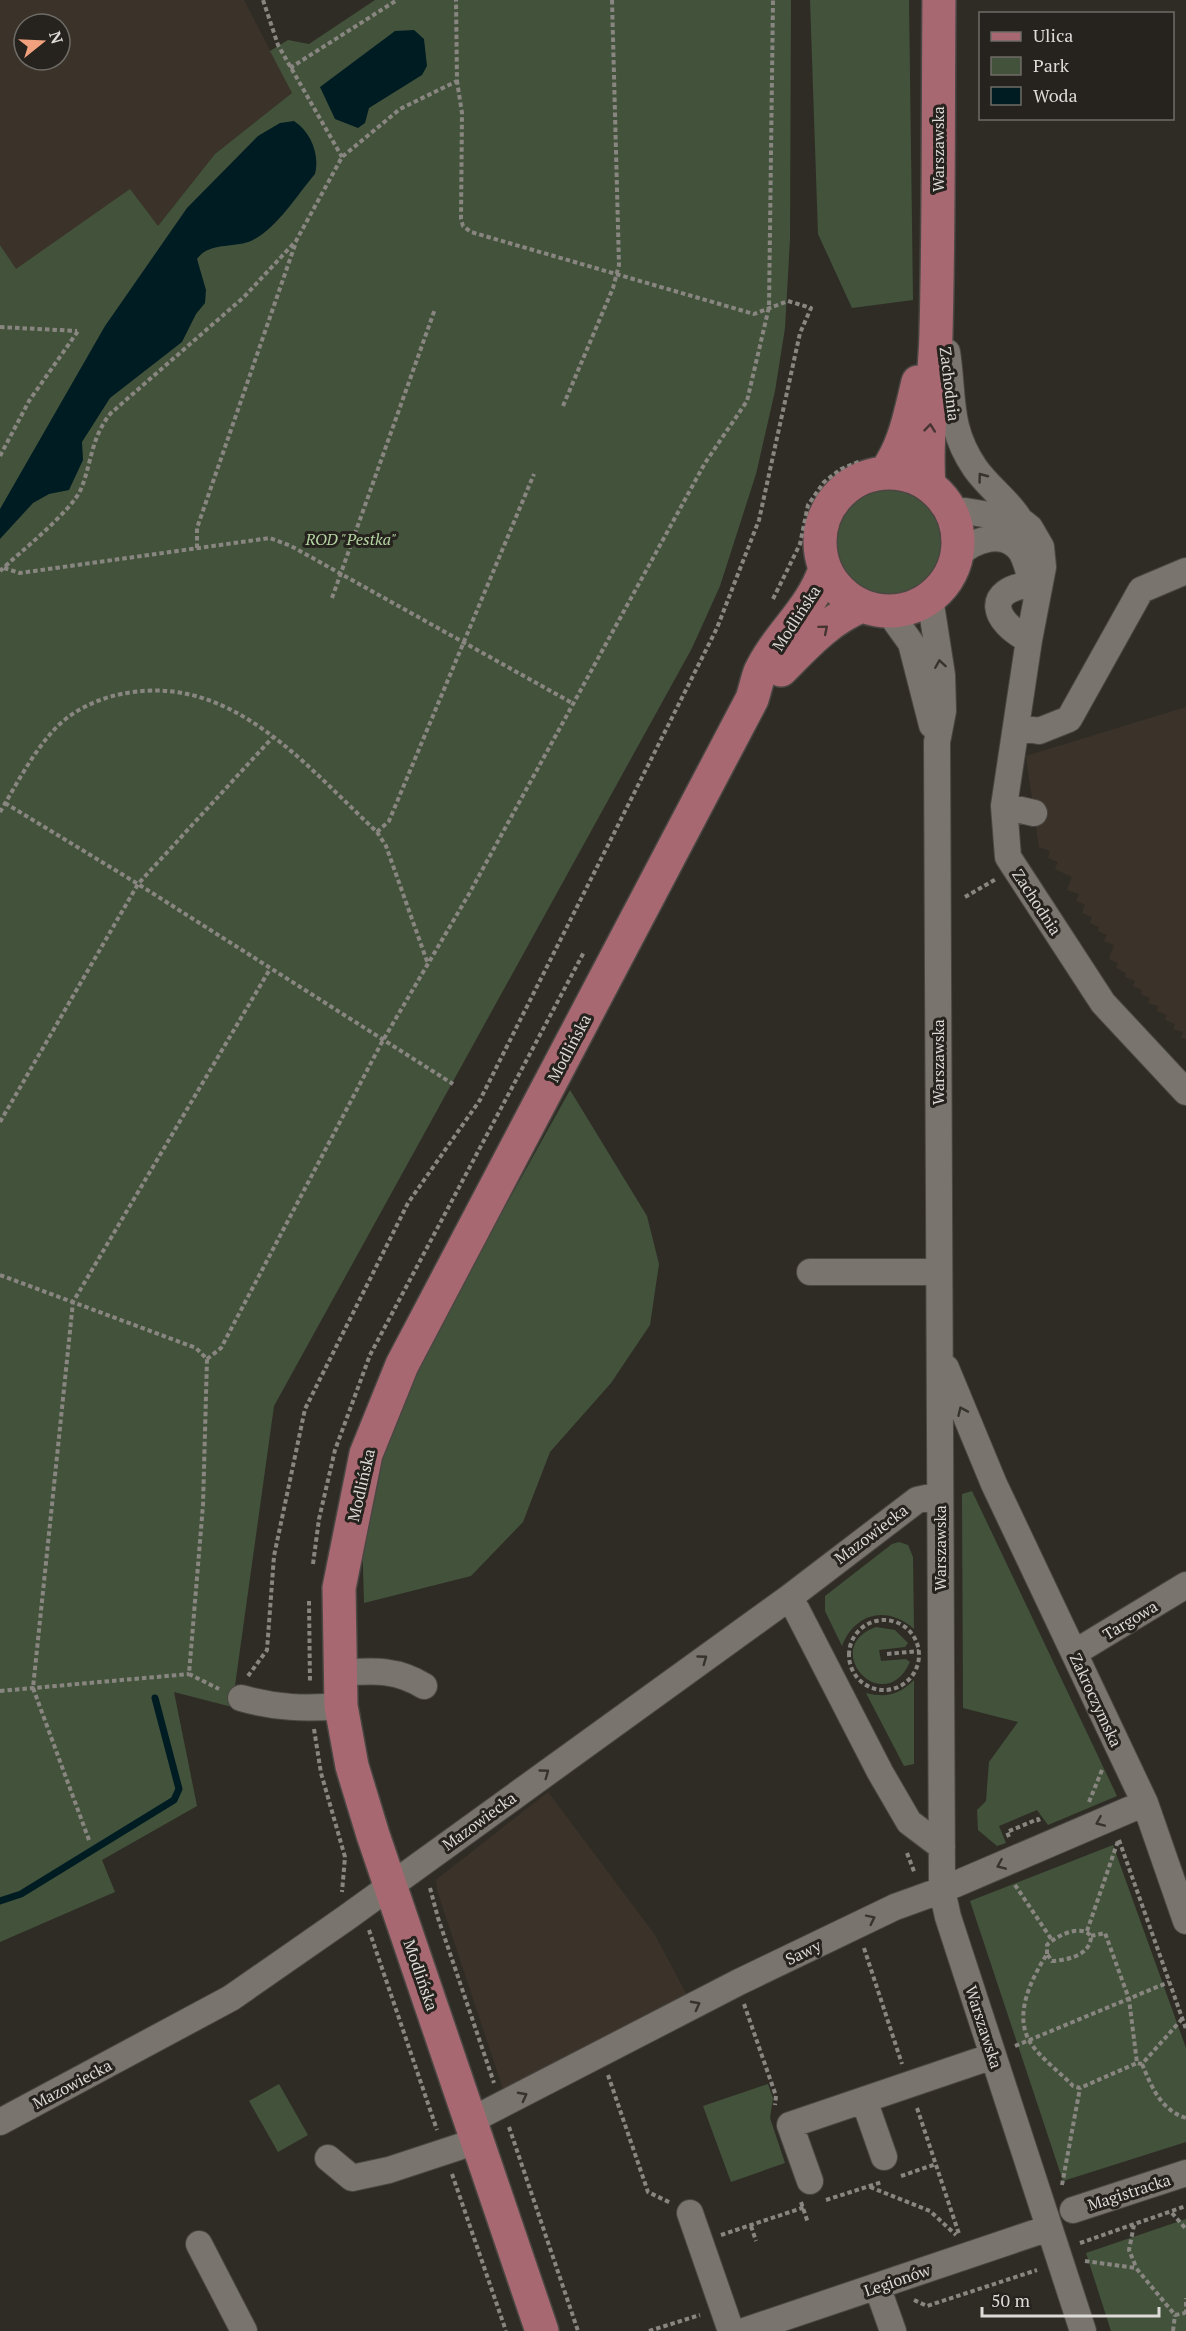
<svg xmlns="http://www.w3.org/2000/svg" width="1186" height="2331" font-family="'PT Serif',serif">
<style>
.built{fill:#3b3329;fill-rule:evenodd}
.green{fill:#43533b}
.water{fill:#001c23}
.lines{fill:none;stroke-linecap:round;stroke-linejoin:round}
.stream{stroke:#001c23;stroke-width:7}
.minor-casing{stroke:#4a4743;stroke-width:28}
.major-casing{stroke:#4a4743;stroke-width:36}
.path{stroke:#898681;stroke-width:4;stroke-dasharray:4.5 3;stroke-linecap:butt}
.minor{stroke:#79756e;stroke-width:26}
.major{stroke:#a86871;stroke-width:33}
.oneway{stroke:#463432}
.oneway2{stroke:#37332d}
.labels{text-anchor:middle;stroke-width:6;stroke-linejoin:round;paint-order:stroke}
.street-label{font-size:16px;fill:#dddad7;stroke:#26221d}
.park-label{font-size:16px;font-style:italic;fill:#b3d4a1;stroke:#26221d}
</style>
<rect width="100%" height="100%" fill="#2f2c26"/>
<path class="built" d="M0,0H244L292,93L215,154L158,226L130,190L16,270L0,245ZM24,24H60V60H24Z
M1186,707V1039L1181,1038L1183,1032L1173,1029L1175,1024L1165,1020L1167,1015L1157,1011L1158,1006L1148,1003L1150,998L1141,994L1142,990L1133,986L1135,981L1125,977L1126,973L1116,968L1118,963L1109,959L1114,945L1104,941L1107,935L1098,931L1099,927L1090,923L1092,917L1082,913L1085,905L1076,901L1079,894L1067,890L1072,877L1055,869L1058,862L1048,858L1050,851L1039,847L1026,756Z
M548,1792L655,1935L690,2001L506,2098L437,1890L436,1880Z"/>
<path class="green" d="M375,0H791L790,239L785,328L775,391L756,474L720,586L692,648L274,1406L232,1707L174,1692L197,1806L102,1860L115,1892L0,1942V245L16,269L130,189L158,226L215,154L292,93L270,51L288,40L309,44Z
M810,0H909L913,300L852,308L818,234Z
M836 542a53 53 0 1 1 106 0a53 53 0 1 1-106 0Z
M570,1090L647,1216L659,1264L650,1325L611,1383L550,1452L523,1522L471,1576L364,1603L362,1530L377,1455L410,1378Z
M972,1491L1117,1796L1048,1825L1037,1810L999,1826L1006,1843L997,1846L978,1830L977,1810L986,1801L989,1762L1018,1722L963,1708L962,1494Z
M899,1542L908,1545L913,1557L914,1629C887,1605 855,1613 842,1646L825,1611V1596L892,1544Z
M876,1627L895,1630L908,1643L905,1647L879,1650L881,1661L906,1659L910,1662C884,1720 818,1648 876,1627Z
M914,1680V1764L904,1766L866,1693C886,1698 899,1695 914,1680Z
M1113,1845L1186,2048V2142L1063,2181L970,1901Z
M279,2084L308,2135L278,2152L249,2101Z
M768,2084L773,2098L770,2118L785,2163L731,2182L703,2106Z
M1186,2219V2331H1111L1086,2253Z"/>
<path class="water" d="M414,30L424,39L427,66L422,75L369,108L365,123L358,128L335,119L320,87L395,31Z
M294,121C311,132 320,155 315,174C297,195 278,227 253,240C235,249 210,241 197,259L206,290L205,303L196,314L182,342L110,398L82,442L83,460L69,490L49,494L33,503L0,539V509L105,326L187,208L258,136L280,123Z"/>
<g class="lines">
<path class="stream" d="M0,1901L21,1894L174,1800L179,1789L155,1698"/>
<defs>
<path id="minor" d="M947,352C954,397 947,427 975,468C989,488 1008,500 1020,520
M952,513L965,511L1020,520L1030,528L1041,547L1043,567L1029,640L1004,806L1008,857L1103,1003L1186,1092
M957,556C973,540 1006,527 1022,553C1028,565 1031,581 1035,594
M930,598L942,675L943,711L937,742L942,1890L948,1917L1083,2331
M888,611L911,643L932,725
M1029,640C992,621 983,590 1032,584
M1016,727L1039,731L1069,719L1141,590L1186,571
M1004,806L1034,813
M810,1272H939
M946,1368L994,1484L1145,1803L1186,1921
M790,1597L880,1772L909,1822L942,1847
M1074,1653L1186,1585
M339,1673C372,1671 395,1668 424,1686
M241,1698C276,1708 305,1709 341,1706
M864,2100L884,2157
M470,2121L739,1982L895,1907L942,1890L1145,1803
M0,2122L231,1998L346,1918L790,1597L917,1500L940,1495
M328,2158L352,2178L389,2170L477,2141
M810,2181L790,2125L993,2056
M1073,2210L1186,2173
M690,2213L731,2331
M199,2244L244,2331
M877,2286L893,2331
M744,2331L1049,2228"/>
<path id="major" d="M820 542a69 69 0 1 1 138 0a69 69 0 1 1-138 0Z
M885,473C905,446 910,414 918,382
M929,486C925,435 935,383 936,332C939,221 938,111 939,0
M781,670C806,645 829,619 862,606
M542,2331L373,1835L352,1766L341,1706L339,1588L366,1454L402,1365L752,699C755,690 757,680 760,672C778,634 811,611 825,569"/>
</defs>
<use href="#minor" class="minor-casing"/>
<use href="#major" class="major-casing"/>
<path class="path" d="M263,0L278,45L342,157
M290,68L397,0
M0,327L77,331
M563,406L613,288L619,265L612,0
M0,456L29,401L78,331
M197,548V528L296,242
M4,568L20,573L270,538L291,546L574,704
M0,571C20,552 71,512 81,489C92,462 91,437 111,413L244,297L296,241L342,157L400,109L457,81L456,0
M332,598L435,309
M773,599L800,544L808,505L824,482L841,469L861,461
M5,803L138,884L453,1084
M0,812C16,785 31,756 52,732C70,711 100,697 127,693C233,674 307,767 377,832L386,846L428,964
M377,832L389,821L534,474
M965,897L996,879
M0,1122L138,884L272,738
M0,1275L196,1348L207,1359L203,1505L189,1674L219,1689
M207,1359L221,1348L382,1042L469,894L705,463L747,401L769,307L773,0
M313,1564L319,1519L335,1450L370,1355L584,952
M309,1601L310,1683
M849 1655a35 35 0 1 1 70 0a35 35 0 1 1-70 0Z
M887,1654L919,1651
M248,1676L267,1650L274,1556L305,1409L408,1203L480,1100L717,628L759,520L800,333L811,308L788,301L754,314L471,232L463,226L461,219L462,113L457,81
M0,1691L189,1674
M314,1729L321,1773L345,1857L342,1892
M1089,1802L1102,1770
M1009,1837L1007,1832L1038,1819L1040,1824
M89,1840L33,1688L73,1302L270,969
M1119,1840L1186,2029
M907,1853L915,1874
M1015,1885L1052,1940
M430,1888L438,1918L494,2083
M369,1930L437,2130
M1087,1931L1118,1841
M1091,1936L1105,1933L1129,1999L1137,2063L1142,2064L1182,2019
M864,1948L902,2064
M1047,1954V1945C1057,1935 1081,1924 1091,1936C1091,1955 1068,1960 1052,1961L1047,1954C1032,1978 1013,2014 1030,2042C1040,2058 1060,2072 1073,2086L1080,2088L1137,2063
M744,2004L776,2096L775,2105
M1015,2046L1169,1982
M1142,2064C1152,2088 1161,2110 1186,2118
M608,2075L648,2192L671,2203
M917,2108L959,2234
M509,2127L578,2331
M452,2174L506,2331
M901,2176L936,2164
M1062,2185L1080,2088
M870,2187L930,2211L956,2235
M826,2200L882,2182
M801,2202L808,2223
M1172,2213L1186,2229
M1134,2225L1129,2250L1136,2267
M751,2226L756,2241
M721,2235L805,2207
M1080,2243L1186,2206
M1085,2261L1136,2268L1175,2315L1185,2313
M914,2300L927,2306L1037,2270
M1186,2314V2298
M649,2331L700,2315
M1173,2331L1175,2315"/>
<use href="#minor" class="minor"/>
<use href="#major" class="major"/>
</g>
<defs><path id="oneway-chevron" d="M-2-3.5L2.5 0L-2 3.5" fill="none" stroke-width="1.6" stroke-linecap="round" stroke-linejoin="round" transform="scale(1.5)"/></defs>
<g class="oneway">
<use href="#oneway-chevron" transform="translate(930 428) rotate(-84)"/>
<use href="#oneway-chevron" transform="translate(824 629) rotate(-40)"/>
</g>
<g class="oneway2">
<use href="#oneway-chevron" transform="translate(982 477) rotate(-127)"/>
<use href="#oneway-chevron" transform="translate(940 664) rotate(-99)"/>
<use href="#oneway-chevron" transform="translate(962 1411) rotate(-114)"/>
<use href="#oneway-chevron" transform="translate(703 1659) rotate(-36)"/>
<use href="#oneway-chevron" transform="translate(545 1773) rotate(-36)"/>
<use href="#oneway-chevron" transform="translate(1100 1822) rotate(157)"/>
<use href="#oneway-chevron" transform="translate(1001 1865) rotate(157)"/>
<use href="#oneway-chevron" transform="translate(871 1919) rotate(-26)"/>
<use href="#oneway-chevron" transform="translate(696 2005) rotate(-28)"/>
<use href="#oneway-chevron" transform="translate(523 2096) rotate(-28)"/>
</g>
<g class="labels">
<g class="street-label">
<text transform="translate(938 149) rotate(-90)" y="6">Warszawska</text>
<text transform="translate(950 384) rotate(83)" y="6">Zachodnia</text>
<text transform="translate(796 618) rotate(-57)" y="6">Modlińska</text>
<text transform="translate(1037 902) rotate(57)" y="6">Zachodnia</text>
<text transform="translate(569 1048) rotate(-62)" y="6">Modlińska</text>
<text transform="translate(938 1062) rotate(-90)" y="6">Warszawska</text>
<text transform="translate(361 1485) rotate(-77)" y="6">Modlińska</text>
<text transform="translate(871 1534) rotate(-37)" y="6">Mazowiecka</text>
<text transform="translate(940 1548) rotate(-90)" y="6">Warszawska</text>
<text transform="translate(1130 1620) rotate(-31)" y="6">Targowa</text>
<text transform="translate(1096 1700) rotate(65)" y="6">Zakroczymska</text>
<text transform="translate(479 1821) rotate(-36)" y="6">Mazowiecka</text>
<text transform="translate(803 1952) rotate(-26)" y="6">Sawy</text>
<text transform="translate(421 1975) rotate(71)" y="6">Modlińska</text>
<text transform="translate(984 2027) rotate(72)" y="6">Warszawska</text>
<text transform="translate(72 2084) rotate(-28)" y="6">Mazowiecka</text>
<text transform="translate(1129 2192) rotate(-18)" y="6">Magistracka</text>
<text transform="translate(897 2280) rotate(-19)" y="6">Legionów</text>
</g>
<g class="park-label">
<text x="351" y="545">ROD "Pestka"</text>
</g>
</g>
<rect x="979" y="12" width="195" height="108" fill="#26221d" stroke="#6f6c67" stroke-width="1.5"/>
<rect x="991" y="32" width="30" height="9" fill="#a86871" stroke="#6f6c67" stroke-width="1.5"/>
<text x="1033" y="42" font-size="18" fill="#dddad7">Ulica</text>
<rect x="991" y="57" width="30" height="18" fill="#43533b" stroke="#6f6c67" stroke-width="1.5"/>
<text x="1033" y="72" font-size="18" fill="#dddad7">Park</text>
<rect x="991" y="87" width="30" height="18" fill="#001c23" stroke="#6f6c67" stroke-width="1.5"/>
<text x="1033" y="102" font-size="18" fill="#dddad7">Woda</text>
<g transform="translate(42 42) rotate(72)"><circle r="28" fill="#26221d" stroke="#6f6c67" stroke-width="1.5"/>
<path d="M0-4.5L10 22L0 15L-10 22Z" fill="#f2a17e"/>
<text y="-9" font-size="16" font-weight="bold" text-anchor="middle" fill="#dddad7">N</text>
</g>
<path d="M982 2307v9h177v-9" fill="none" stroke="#dddad7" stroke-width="3"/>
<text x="991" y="2307" font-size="18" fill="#dddad7" stroke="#26221d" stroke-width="4.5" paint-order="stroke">50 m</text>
</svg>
